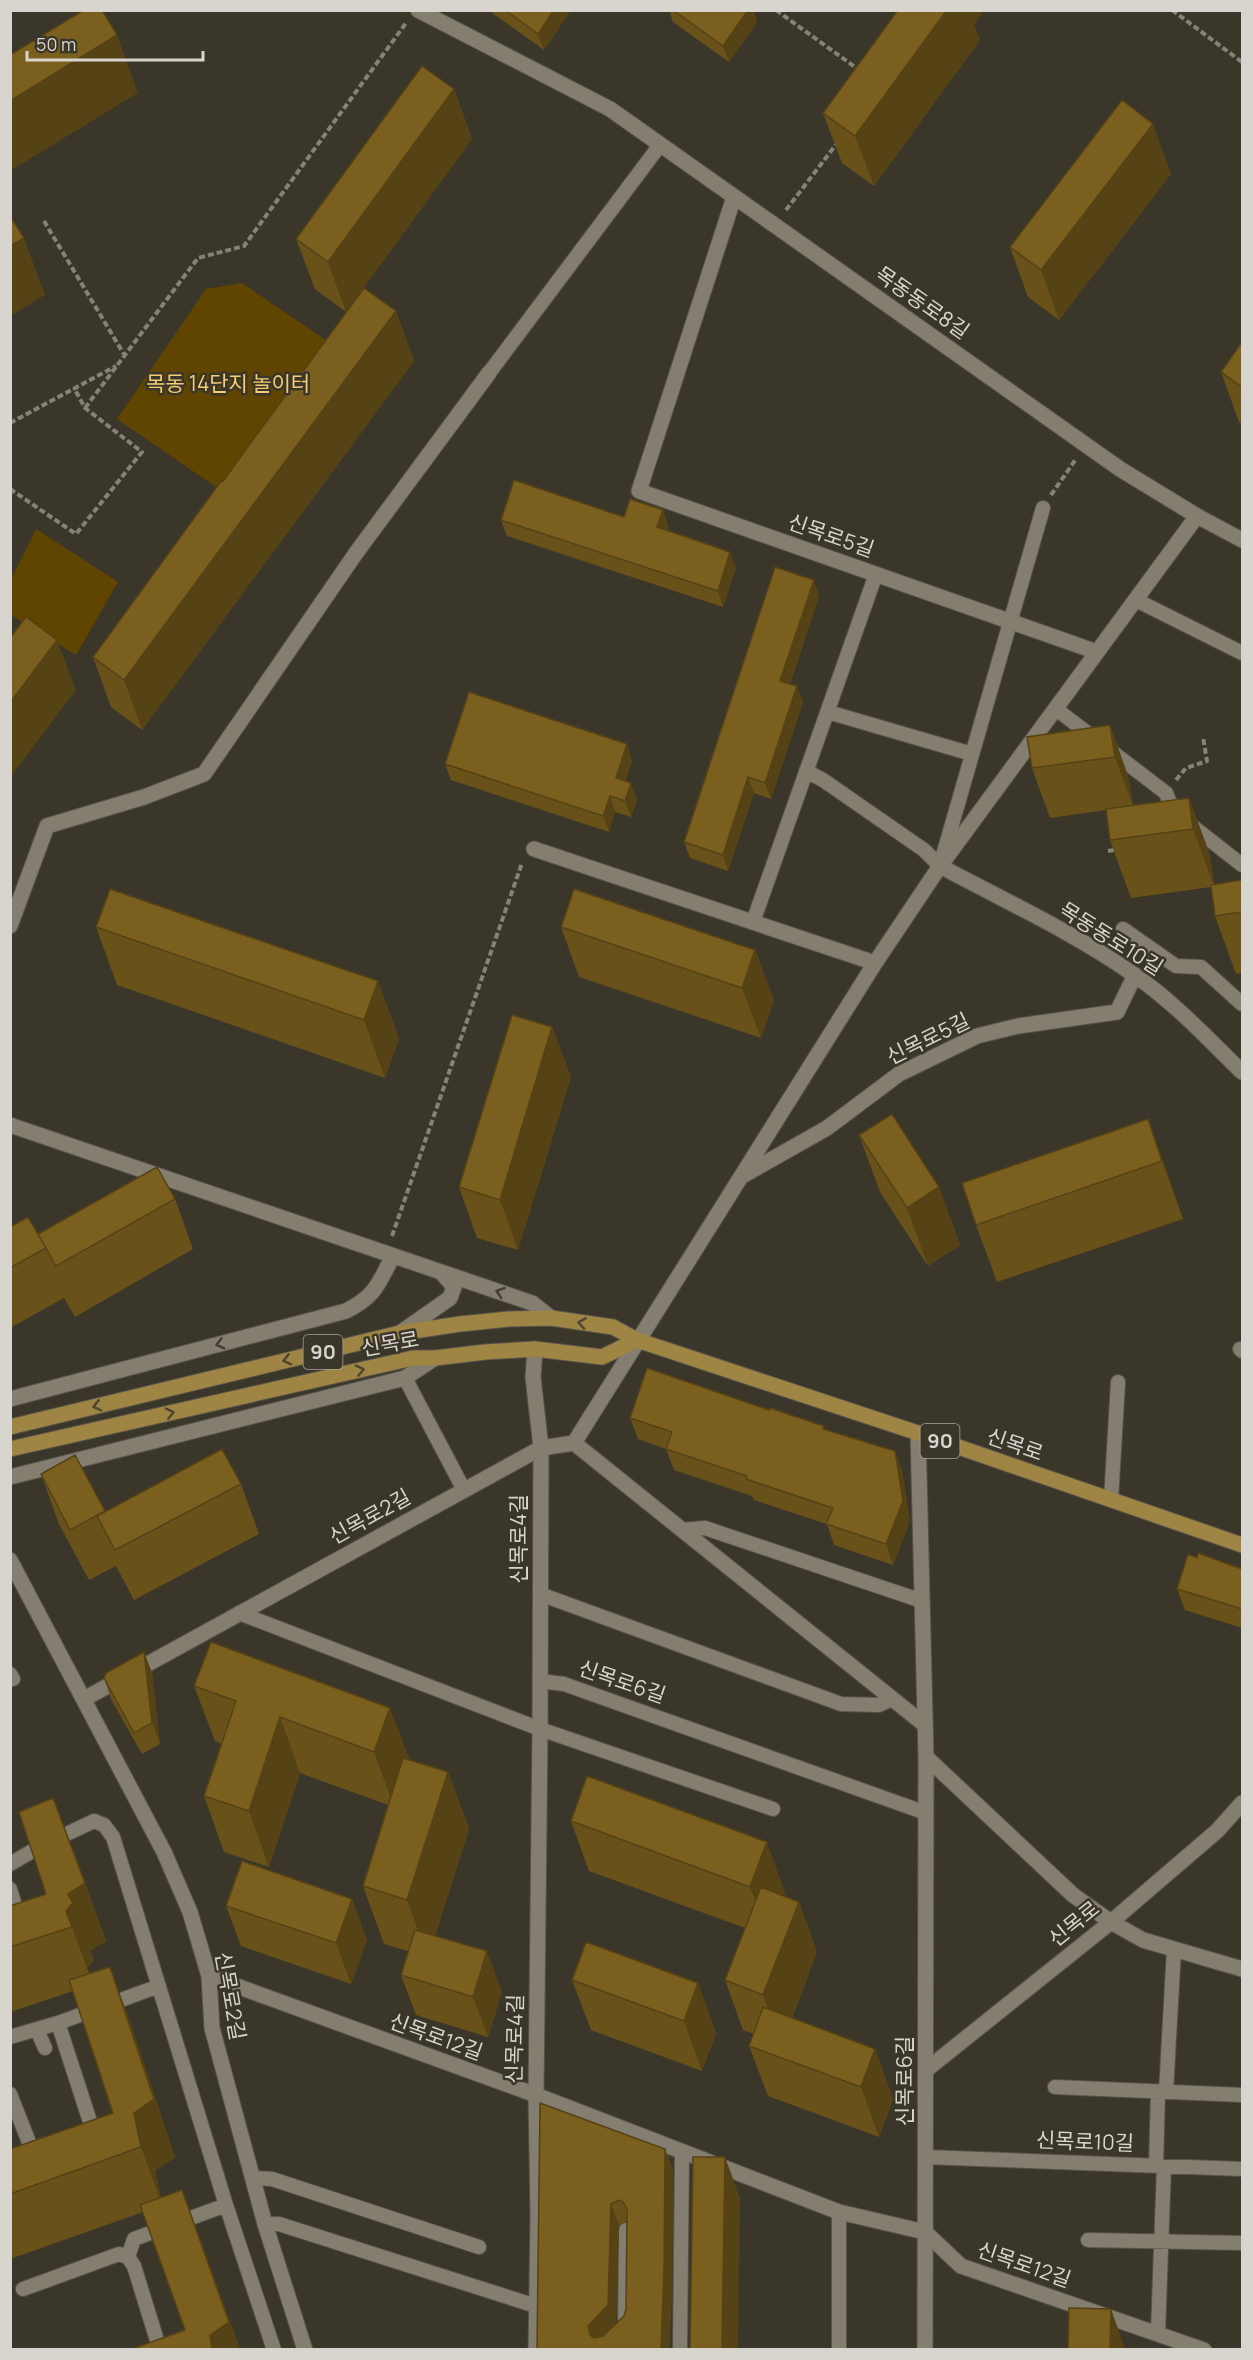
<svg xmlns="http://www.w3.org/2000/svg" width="1253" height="2360" font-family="Manrope,'Noto Sans KR',sans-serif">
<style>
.green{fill:#5f4500}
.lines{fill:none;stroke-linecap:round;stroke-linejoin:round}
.lane-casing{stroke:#59544b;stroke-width:16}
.street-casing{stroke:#59544b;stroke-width:17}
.secondary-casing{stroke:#59544b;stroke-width:17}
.primary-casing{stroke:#59544b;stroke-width:17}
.path{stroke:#868278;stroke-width:4;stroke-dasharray:6 3;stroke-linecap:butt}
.lane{stroke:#847e71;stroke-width:14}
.street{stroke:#847e71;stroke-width:15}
.secondary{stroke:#847e71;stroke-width:15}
.primary{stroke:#9f8543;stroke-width:15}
.wall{fill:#69521a;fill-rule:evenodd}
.shaded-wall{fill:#554215}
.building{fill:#7a5f1e;stroke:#554215;stroke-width:1.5;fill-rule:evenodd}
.oneway{stroke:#423d31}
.oneway2{stroke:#4f462f}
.labels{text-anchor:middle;stroke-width:5;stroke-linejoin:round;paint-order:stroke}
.shield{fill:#3b362a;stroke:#a9a59d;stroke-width:1.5}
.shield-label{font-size:20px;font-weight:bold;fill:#d8d5ce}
.street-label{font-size:21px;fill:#d8d5ce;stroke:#3b362a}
.park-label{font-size:21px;fill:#f4cc72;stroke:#3b362a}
</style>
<rect width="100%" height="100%" fill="#3b362a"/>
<path class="green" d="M242,283L339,349L235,500L117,419L206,289Z
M36,529L118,582L76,655L11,615L10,581Z"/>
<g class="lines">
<defs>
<path id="lane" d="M489,373L660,145
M1136,600L1242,653
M1056,709L1166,793L1173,811L1242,865
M828,712L972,754
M806,771L823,780L924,850L940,866L1043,508
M753,922L876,574
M1123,929L1176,966L1201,967L1242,1004
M1240,1349L1242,1351
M405,1378L464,1490
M1111,1500L1118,1382
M682,1530L705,1528L922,1601
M540,1594L841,1704L879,1705L892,1699
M239,1613L540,1729L773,1809
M10,1674L13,1679
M540,1681L564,1684L926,1813
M10,1864L41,1846L94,1821L104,1825L113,1837L226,2205L274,2350
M10,1889L23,1931L10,1937
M58,2023L94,2134L90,2136
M37,2030L45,2048
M10,2037L58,2023L159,1986
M1055,2087L1242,2095
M1166,2092L1174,1949
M10,2094L34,2155L37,2154
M926,2157L1242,2169
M1156,2166L1158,2092
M253,2178L272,2179L479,2247
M265,2224H279L536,2306
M1088,2240L1242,2243
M128,2257L134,2239L226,2205
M23,2289L119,2254L128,2257L134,2266L160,2350
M1158,2332L1164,2167
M604,2350L625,2330L626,2230
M680,2350L682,2152
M839,2350V2212"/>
<path id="street" d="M734,197L639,491L1097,652
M534,849L875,963
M940,866C1005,901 1073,932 1133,974C1174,1002 1207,1038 1242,1072
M10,926L47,826L144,797L204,774L356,553L489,373
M10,1125L532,1303L551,1318
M744,1175L827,1128L899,1074L977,1036L1018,1026L1117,1012L1135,975
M400,1333L450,1298L454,1287L442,1273
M535,1349L533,1377L541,1448L540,1729L536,2095L538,2216L536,2350
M10,1399L346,1311C376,1296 378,1284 393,1256
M918,1433L926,1757L925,2350
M574,1443L925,1725
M10,1477L405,1378L435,1358
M10,1560L164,1852L190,1912L209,1976L212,2028L265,2224L305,2350
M84,1699L541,1448L574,1443L875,963L940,866L1197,516
M926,1757L1073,1895L1111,1922L1143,1940L1242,1969
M209,1976L536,2095L839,2212L925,2232L961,2266L1204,2350
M926,2070L1111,1922L1217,1831L1242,1803"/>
<path id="secondary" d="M418,10L610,109L1120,469L1197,516L1242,540"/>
<path id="primary" d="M10,1427L400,1333L460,1324L509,1319L551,1318L613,1327L637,1340L918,1433L1242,1545
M10,1449L413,1358H435L485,1352L535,1349L602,1357L637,1340"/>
</defs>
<use href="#lane" class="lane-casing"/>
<use href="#street" class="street-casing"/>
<use href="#secondary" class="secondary-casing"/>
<use href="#primary" class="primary-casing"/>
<path class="path" d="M776,10L859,70
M1172,10L1242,62
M786,210L838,142
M44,221L125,356
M85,408L198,258L244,246L406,23
M10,423L116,366
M10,489L76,534L142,452L85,408L74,388
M1051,495L1076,459
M1176,780L1186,768L1207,761L1203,737
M1108,851L1119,849
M392,1236L522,863"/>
<use href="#lane" class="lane"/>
<use href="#street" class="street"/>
<use href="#secondary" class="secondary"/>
<use href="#primary" class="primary"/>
</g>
<path class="wall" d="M488,10H571L544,50Z
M669,10H753L757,22L729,62L673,22Z
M974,25L980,40L874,186L842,163L823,113Z
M454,89L472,139L346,312L315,289L296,239Z
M1171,174L1059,320L1028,297L1010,247Z
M396,311L414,361L142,730L111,707L93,657L223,481Z
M1242,342V424L1239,422L1221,372Z
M663,510L668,526L667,531L736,568L723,607L507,536L501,520L624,517Z
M819,596L790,684L803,702L771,799L754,793L728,871L690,858L684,842Z
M1110,725L1128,776L1133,805L1189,798L1210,855L1214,884L1242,880V973L1236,974L1215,916L1211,887L1131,898L1110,840L1106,810L1050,818L1032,768Z
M632,760L625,782L637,799L631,817L615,812L609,832L451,780L445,764Z
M96,927L378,981L399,1039L385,1078L117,985Z
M561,927L755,950L774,1000L761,1038L579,977Z
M552,1027L571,1077L518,1250L477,1238L459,1187Z
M1148,1119L1183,1219L997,1282L976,1225Z
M859,1135L939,1187L960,1245L928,1266L880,1192Z
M175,1199L193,1249L75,1317L63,1296L64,1298L10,1328V1227L39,1236Z
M630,1418L826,1430L895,1451L902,1471L910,1521L893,1565L834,1545L827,1524L754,1500L752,1496L674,1470L666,1449L638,1439Z
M41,1474L105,1512L241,1484L259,1534L134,1600L116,1566L89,1580L59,1524Z
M1197,1558L1242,1569V1628L1185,1610L1177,1589Z
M144,1652L152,1673L160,1744L142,1754L111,1699L104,1678Z
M194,1686L410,1760L448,1772L469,1829L435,1936L502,1992L488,2037L416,2015L401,1975L408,1951L384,1944L363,1886L388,1805L300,1773L269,1867L224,1852L204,1796L222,1744L215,1741Z
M571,1821L785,1893L784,1896L799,1902L817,1952L792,2018L875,2049L893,2099L879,2137L768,2096L749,2046L754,2034L743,2030L725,1980L745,1928L589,1871Z
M85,1883L106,1941L90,1951L94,1960L87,1968L89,1973L110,1967L131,2025L175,2157L155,2171L161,2198L182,2190L240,2349H132L185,2330L143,2212L10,2259V2149L113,2113L73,1991L10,2012V1906L46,1894Z
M352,1899L367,1940L351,1984L241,1946L226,1906Z
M572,1980L698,1983L716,2033L702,2071L591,2030Z
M540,2103L665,2149L673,2170L672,2290L669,2349H537ZM627,2221L626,2309L624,2316L616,2323L619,2225Z"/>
<path class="shaded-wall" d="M554,10H571L544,50L538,34Z
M748,10H753L757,22L729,62L723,46Z
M947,10H984L974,25L980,40L874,186L855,136Z
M117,35L138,93L10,171V101Z
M454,89L472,139L346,312L328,262Z
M1153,124L1171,174L1059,320L1041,270Z
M24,238L45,295L10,316V246Z
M396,311L414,361L142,730L124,680Z
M663,510L668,526L663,543L657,527Z
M730,552L736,568L723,607L718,591Z
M814,580L819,596L786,697L780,681Z
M57,640L76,690L10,778V703Z
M797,686L803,702L771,799L765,783Z
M1110,725L1128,776L1133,807L1115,757Z
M627,744L632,760L621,794L616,778Z
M748,777L754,793L728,871L723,855Z
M631,783L637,799L631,817L625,801Z
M610,796L615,812L609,832L603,816Z
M1189,798L1210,855L1214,886L1193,829Z
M755,950L774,1000L761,1038L742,988Z
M378,981L399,1039L385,1078L364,1020Z
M552,1027L571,1077L518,1250L500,1200Z
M1148,1119L1169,1177L1183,1219L1162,1161Z
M939,1187L960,1245L928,1266L907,1208Z
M895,1451L902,1471L910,1521L893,1565L886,1544Z
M144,1652L152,1673L160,1744L152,1723Z
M390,1708L411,1763L394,1807L374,1752Z
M280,1717L300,1773L269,1867L249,1811Z
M448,1772L469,1829L428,1958L407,1900Z
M767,1842L785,1893L769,1937L750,1887Z
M85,1883L106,1941L90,1951L94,1960L87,1968L66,1911L68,1894Z
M352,1899L367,1940L351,1984L336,1943Z
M799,1902L817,1952L781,2045L763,1995Z
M487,1951L502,1992L488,2037L473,1997Z
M110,1967L131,2025L175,2157L155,2171L162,2205L141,2147L134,2113Z
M698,1983L716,2033L702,2071L684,2021Z
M875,2049L893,2099L879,2137L861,2087Z
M665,2149L673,2170L672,2290L669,2349H661Z
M725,2157L740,2198L738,2349H722Z
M182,2190L240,2349H212Z
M611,2204L619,2225L616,2326L596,2347L590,2335L588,2326Z
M1111,2309L1125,2349H1110Z"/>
<path class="building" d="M84,10H102L117,35L10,101V55Z
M505,10H554L538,34Z
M673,10H748L723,46Z
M898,10H947L855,136L823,113Z
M422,66L454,89L328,262L296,239Z
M1122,100L1153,124L1041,270L1010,247Z
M10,216L24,238L10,246Z
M364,288L396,311L124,680L93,657L222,480L223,481Z
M1242,342V387L1221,372Z
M514,480L624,517L630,499L663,510L657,527L730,552L718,591L501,520Z
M775,567L814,580L780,681L797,686L765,783L748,777L723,855L684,842Z
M26,617L57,640L10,703V638Z
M469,692L627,744L616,778L631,783L625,801L610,796L603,816L445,764Z
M1110,725L1115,757L1032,768L1027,737Z
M1189,798L1193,829L1110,840L1106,809Z
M1242,880V912L1215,916L1211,885Z
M110,889L378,981L364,1020L96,927Z
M574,889L755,950L742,988L561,927Z
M512,1015L552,1027L500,1200L459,1187Z
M892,1114L939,1187L907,1208L859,1135Z
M1148,1119L1162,1161L976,1225L962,1183Z
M157,1167L175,1199L56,1266L38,1234Z
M28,1217L46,1248L10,1268V1227Z
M647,1368L769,1410L770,1408L824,1426L823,1429L895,1451L903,1501L886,1544L826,1524L833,1508L746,1479L747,1476L666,1449L672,1432L630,1418Z
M222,1449L241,1484L115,1550L97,1516Z
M75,1455L105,1511L70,1530L41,1474Z
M1198,1553L1242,1569V1609L1177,1589L1188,1554L1197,1558Z
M211,1642L390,1708L374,1752L280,1717L249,1811L204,1796L236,1701L194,1686Z
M144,1652L152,1723L134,1733L104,1678L106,1673Z
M403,1758L448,1772L407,1900L363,1886Z
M587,1776L767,1842L750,1887L571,1821Z
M53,1798L85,1883L68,1894L73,1903L66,1911L72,1927L10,1947V1906L46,1894L19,1812Z
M242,1861L352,1899L336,1943L226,1906Z
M761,1887L799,1902L763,1995L725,1980Z
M415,1930L487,1951L473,1997L401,1975Z
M586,1942L698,1983L684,2021L572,1980Z
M110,1967L154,2099L134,2113L141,2147L10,2194V2149L113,2113L69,1980Z
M763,2007L875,2049L861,2087L749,2046Z
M540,2103L665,2149L664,2269L661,2349H537ZM619,2200L623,2202L627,2209L626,2309L624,2316L603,2336L594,2338L590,2335L588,2326L608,2305L611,2204Z
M693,2157H725L722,2349H690Z
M182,2190L229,2322L210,2335L212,2349H132L185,2330L140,2205Z
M1069,2308L1111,2309L1110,2349H1068Z"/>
<defs><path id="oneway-chevron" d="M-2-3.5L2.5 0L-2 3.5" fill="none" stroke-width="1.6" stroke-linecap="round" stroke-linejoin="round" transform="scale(1.5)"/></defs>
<g class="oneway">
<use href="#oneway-chevron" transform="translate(500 1292) rotate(-161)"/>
<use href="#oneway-chevron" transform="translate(220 1344) rotate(165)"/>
</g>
<g class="oneway2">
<use href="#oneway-chevron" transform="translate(582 1323) rotate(-171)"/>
<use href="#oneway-chevron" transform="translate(287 1360) rotate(166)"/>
<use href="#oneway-chevron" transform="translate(360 1370) rotate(-13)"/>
<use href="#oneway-chevron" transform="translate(97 1406) rotate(166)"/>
<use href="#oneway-chevron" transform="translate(170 1413) rotate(-13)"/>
</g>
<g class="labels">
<g class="shield">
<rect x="303.5" y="1335" width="39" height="34" rx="4.5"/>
<rect x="920.5" y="1424" width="39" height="34" rx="4.5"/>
</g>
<g class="shield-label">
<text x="323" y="1359">90</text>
<text x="940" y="1448">90</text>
</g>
<g class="street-label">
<text transform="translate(922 303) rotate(35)" y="7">목동동로8길</text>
<text transform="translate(831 536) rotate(19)" y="7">신목로5길</text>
<text transform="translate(1111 939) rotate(32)" y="7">목동동로10길</text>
<text transform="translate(928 1039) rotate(-26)" y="7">신목로5길</text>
<text transform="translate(390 1344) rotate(-10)" y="7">신목로</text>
<text transform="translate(1015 1445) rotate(19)" y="7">신목로</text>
<text transform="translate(370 1517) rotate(-29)" y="7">신목로2길</text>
<text transform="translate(519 1539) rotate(-90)" y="7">신목로4길</text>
<text transform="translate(622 1682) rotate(19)" y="7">신목로6길</text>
<text transform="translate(1074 1924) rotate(-39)" y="7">신목로</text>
<text transform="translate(230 1996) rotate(80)" y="7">신목로2길</text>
<text transform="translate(436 2037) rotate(20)" y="7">신목로12길</text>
<text transform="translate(515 2039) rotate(-89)" y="7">신목로4길</text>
<text transform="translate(905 2081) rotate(-90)" y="7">신목로6길</text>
<text transform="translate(1085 2142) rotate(2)" y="7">신목로10길</text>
<text transform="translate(1024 2265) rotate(19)" y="7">신목로12길</text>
</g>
<g class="park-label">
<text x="228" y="391">목동 14단지 놀이터</text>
</g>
</g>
<rect width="1253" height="2360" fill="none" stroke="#d8d5ce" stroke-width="24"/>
<path d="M27 51v9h176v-9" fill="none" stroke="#d8d5ce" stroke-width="3"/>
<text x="36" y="51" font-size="18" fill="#d8d5ce" stroke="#3b362a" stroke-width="4.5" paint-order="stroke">50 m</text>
</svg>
